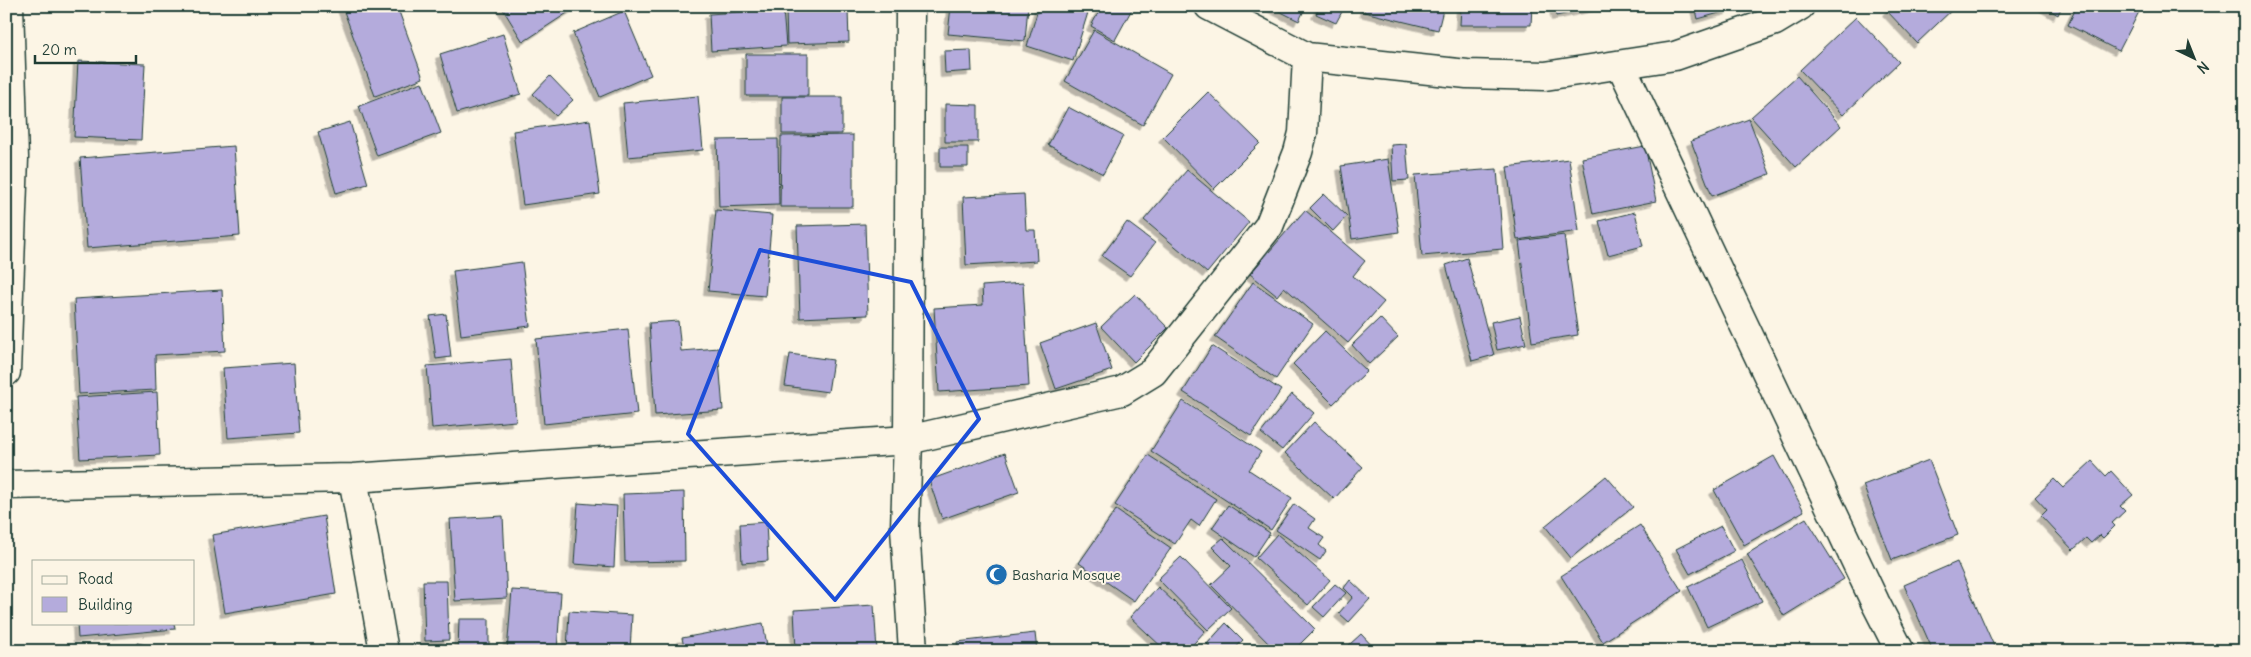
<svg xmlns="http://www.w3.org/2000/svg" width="2251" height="657" font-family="Delius,sans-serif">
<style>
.building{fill:#b4abdc;stroke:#1f3d34;filter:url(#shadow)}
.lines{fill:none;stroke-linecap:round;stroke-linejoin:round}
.street-casing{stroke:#1f3d34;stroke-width:31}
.secondary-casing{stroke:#1f3d34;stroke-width:31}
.street{stroke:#fcf5e5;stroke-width:28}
.secondary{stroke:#fcf5e5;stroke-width:28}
.marked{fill:none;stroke:#1d4ed8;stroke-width:4;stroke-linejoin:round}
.labels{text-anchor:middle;stroke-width:4;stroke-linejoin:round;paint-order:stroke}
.poi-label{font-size:14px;fill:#1f3d34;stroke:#fcf5e5;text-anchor:start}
</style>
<defs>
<filter id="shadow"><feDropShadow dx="-4.5" dy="4.5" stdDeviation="0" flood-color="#0004"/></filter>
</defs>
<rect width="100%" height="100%" fill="#fcf5e5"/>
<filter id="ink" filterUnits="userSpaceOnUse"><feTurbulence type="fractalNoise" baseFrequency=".02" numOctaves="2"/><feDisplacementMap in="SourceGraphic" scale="10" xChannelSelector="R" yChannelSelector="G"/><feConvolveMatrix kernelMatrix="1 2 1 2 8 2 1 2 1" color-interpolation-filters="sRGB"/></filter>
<g filter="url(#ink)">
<path class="building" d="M342,6H397L423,78L375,96Z
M501,6H578L523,42Z
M951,6H1028L1025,41L948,34Z
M1039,6H1090L1073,61L1027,46Z
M1102,6H1127L1132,9L1115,40L1091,26Z
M1269,6H1306L1299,21Z
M1320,6H1345L1336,23L1316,14Z
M1365,6H1444L1438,30L1364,12Z
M1461,6H1532L1531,25H1460Z
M1554,6H1601L1556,16Z
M1695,6H1729L1730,10L1698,19Z
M1892,6H1956L1917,43L1887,11Z
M2043,6H2062L2058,15Z
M2077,6H2142L2119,51L2068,25Z
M783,9L786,46L711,51L709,14Z
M848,10L849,42L787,44L786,11Z
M624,11L651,75L600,97L573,33Z
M1856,17L1899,62L1843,115L1800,70Z
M1094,30L1171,74L1143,125L1065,81Z
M503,34L521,94L457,113L440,54Z
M971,50L972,71L945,73L944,51Z
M746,54H808V96H746Z
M78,61L145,64L141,140L74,137Z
M550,76L573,100L556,116L533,94Z
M1797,76L1841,126L1796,167L1751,117Z
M422,82L441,133L377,156L359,106Z
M1208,92L1260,143L1214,189L1163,137Z
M698,96L703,150L628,157L623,103Z
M782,97H842V134H782Z
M945,104L978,105V142H945Z
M1068,107L1123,136L1103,174L1048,145Z
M1749,119L1770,174L1712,196L1691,141Z
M590,120L600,194L523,205L513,131Z
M350,122L368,184L336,193L318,132Z
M853,135V207H780L781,136Z
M778,139L779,205L719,207L717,140Z
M1406,144L1409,180L1393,181L1391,145Z
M234,146L240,236L87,248L80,158Z
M1645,146L1656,201L1593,214L1582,158Z
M940,147H968V167H940Z
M1388,159L1399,232L1352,239L1341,166Z
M1569,159L1579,231L1517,240L1507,167Z
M1497,169L1503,249L1422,256L1415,175Z
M1187,170L1249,222L1207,273L1144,220Z
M1024,194L1026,230H1035L1037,261L966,265L963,197Z
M1324,194L1347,216L1333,231L1310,208Z
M716,210L772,215L765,296L708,291Z
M1305,210L1365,261L1353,276L1384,302L1348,343L1284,287L1277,296L1250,274Z
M1635,212L1643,246L1608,255L1599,221Z
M1127,222L1155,243L1130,276L1102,256Z
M865,224L868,315L800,318L797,226Z
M1564,235L1578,335L1532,342L1519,241Z
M1467,258L1494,355L1472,361L1446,265Z
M522,262L530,326L461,335L453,271Z
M1253,282L1313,324L1276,379L1215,337Z
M1023,283L1029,386L939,392L934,308L983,305L982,286Z
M222,290L225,351L155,355L156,390L79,394L74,299Z
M1135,294L1168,328L1134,362L1101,327Z
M446,314L451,357L436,359L430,316Z
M1520,316L1526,344L1497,350L1491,322Z
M1380,318L1398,337L1369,364L1352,345Z
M678,321L681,351L718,348L723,410L655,415L649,323Z
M1096,323L1112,370L1056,389L1040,343Z
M628,329L637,414L544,424L536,339Z
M1325,331L1367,371L1333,404L1293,364Z
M1212,346L1281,390L1251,436L1183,392Z
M790,354L833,360L828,392L785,386Z
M511,359L516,421L432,428L427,366Z
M294,363L299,433L228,438L223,368Z
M157,392L160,455L80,459L76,397Z
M1292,394L1314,413L1282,450L1261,433Z
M1183,401L1261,452L1249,470L1292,498L1271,530L1151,451Z
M1314,422L1363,467L1334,499L1285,453Z
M1005,453L1019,492L942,519L929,480Z
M1148,455L1216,499L1199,526L1191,520L1175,544L1115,505Z
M1774,456L1804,511L1744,545L1714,490Z
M1929,460L1958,535L1892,560L1863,485Z
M2092,461L2106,476L2111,471L2133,495L2120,506L2125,511L2112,523L2115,526L2103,538L2100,535L2091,543L2086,538L2073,550L2041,516L2047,510L2035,497L2054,479L2063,488Z
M1606,476L1633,507L1571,558L1545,526Z
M684,492L685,561L625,562L623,494Z
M578,503L617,506L614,567L574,564Z
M1294,504L1315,519L1309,528L1324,538L1319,545L1326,551L1320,560L1276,530Z
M1228,505L1270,533L1254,557L1212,528Z
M1116,510L1171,548L1134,601L1079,563Z
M324,516L336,594L225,613L212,535Z
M503,516L507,598L455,601L450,519Z
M1806,518L1844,579L1784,616L1747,554Z
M766,522L768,561L742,563L740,524Z
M1640,525L1682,591L1603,642L1561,576Z
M1721,526L1734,551L1690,574L1676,549Z
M1277,534L1330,580L1308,605L1256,558Z
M1223,538L1315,629L1293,651H1276L1211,585L1231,566L1212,547Z
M1181,557L1231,608L1208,630L1158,579Z
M1742,560L1762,601L1707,627L1688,587Z
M1957,562L1994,646L1984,651H1933L1904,585Z
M1350,580L1370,599L1349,622L1339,613L1353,597L1344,588Z
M423,581H447L449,640L425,641Z
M1335,584L1346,593L1324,617L1313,607Z
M1158,587L1205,631L1187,651H1166L1130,617Z
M512,590L561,593L557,651H507Z
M874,605L877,651H796L794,610Z
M569,611L632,615L630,651H567Z
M459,619H489V651H458Z
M77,623H174L175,629L78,638Z
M763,623L768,651H685L682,638Z
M1226,623L1243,640L1233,651H1214L1207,644Z
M1035,633L1037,651H958L957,642Z
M1361,634L1376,650V651H1354L1349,645Z
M137,643L168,650L135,651Z
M442,644V651H410V646Z
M2187,644L2207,651H2184Z"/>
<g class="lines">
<defs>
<path id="street" d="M1209,6L1307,57L1467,74L1545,76L1675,56L1775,21L1800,6
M1621,65L1875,602L1900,651
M6,372L14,158L9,6
M353,478L384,651
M6,485L353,478L908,440L1122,391L1153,372L1269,226L1298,152L1303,133L1307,57"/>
<path id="secondary" d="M910,6L908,440L905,528L913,651"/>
</defs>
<use href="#street" class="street-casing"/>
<use href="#secondary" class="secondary-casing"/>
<use href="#street" class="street"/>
<use href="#secondary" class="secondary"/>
</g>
</g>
<path class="marked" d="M760,250L911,282L979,419L835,600L688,434Z"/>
<defs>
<symbol id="mosque-disc" viewBox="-11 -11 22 22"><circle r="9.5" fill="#1f6fb2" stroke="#fcf5e5"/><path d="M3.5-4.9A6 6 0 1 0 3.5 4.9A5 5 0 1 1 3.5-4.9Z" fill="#fff"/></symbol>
</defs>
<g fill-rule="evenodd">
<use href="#mosque-disc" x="984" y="562" width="25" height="25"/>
</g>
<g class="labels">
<g class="poi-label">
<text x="1012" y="580">Basharia Mosque</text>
</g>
</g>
<rect width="2251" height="657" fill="none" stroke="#fcf5e5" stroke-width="25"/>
<rect x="12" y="12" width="2226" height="632" fill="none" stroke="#1f3d34" stroke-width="2" filter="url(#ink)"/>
<rect x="32" y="560" width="162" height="65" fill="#fcf5e5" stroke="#a4ab9e"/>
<rect x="42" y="576" width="25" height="8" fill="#fcf5e5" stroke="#a4ab9e"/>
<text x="78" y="584" font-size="15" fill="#1f3d34">Road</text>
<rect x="42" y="597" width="25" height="15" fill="#b4abdc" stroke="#a4ab9e"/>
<text x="78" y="610" font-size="15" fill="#1f3d34">Building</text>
<g transform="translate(2194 58) rotate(137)" stroke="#fcf5e5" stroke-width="4" paint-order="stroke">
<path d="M0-4L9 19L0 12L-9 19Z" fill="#1f3d34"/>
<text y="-8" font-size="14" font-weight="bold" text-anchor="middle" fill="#1f3d34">N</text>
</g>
<path d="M35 55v8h101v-8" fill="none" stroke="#1f3d34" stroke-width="2.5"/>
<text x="42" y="55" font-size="15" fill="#1f3d34" stroke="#fcf5e5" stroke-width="4" paint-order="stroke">20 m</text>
</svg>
